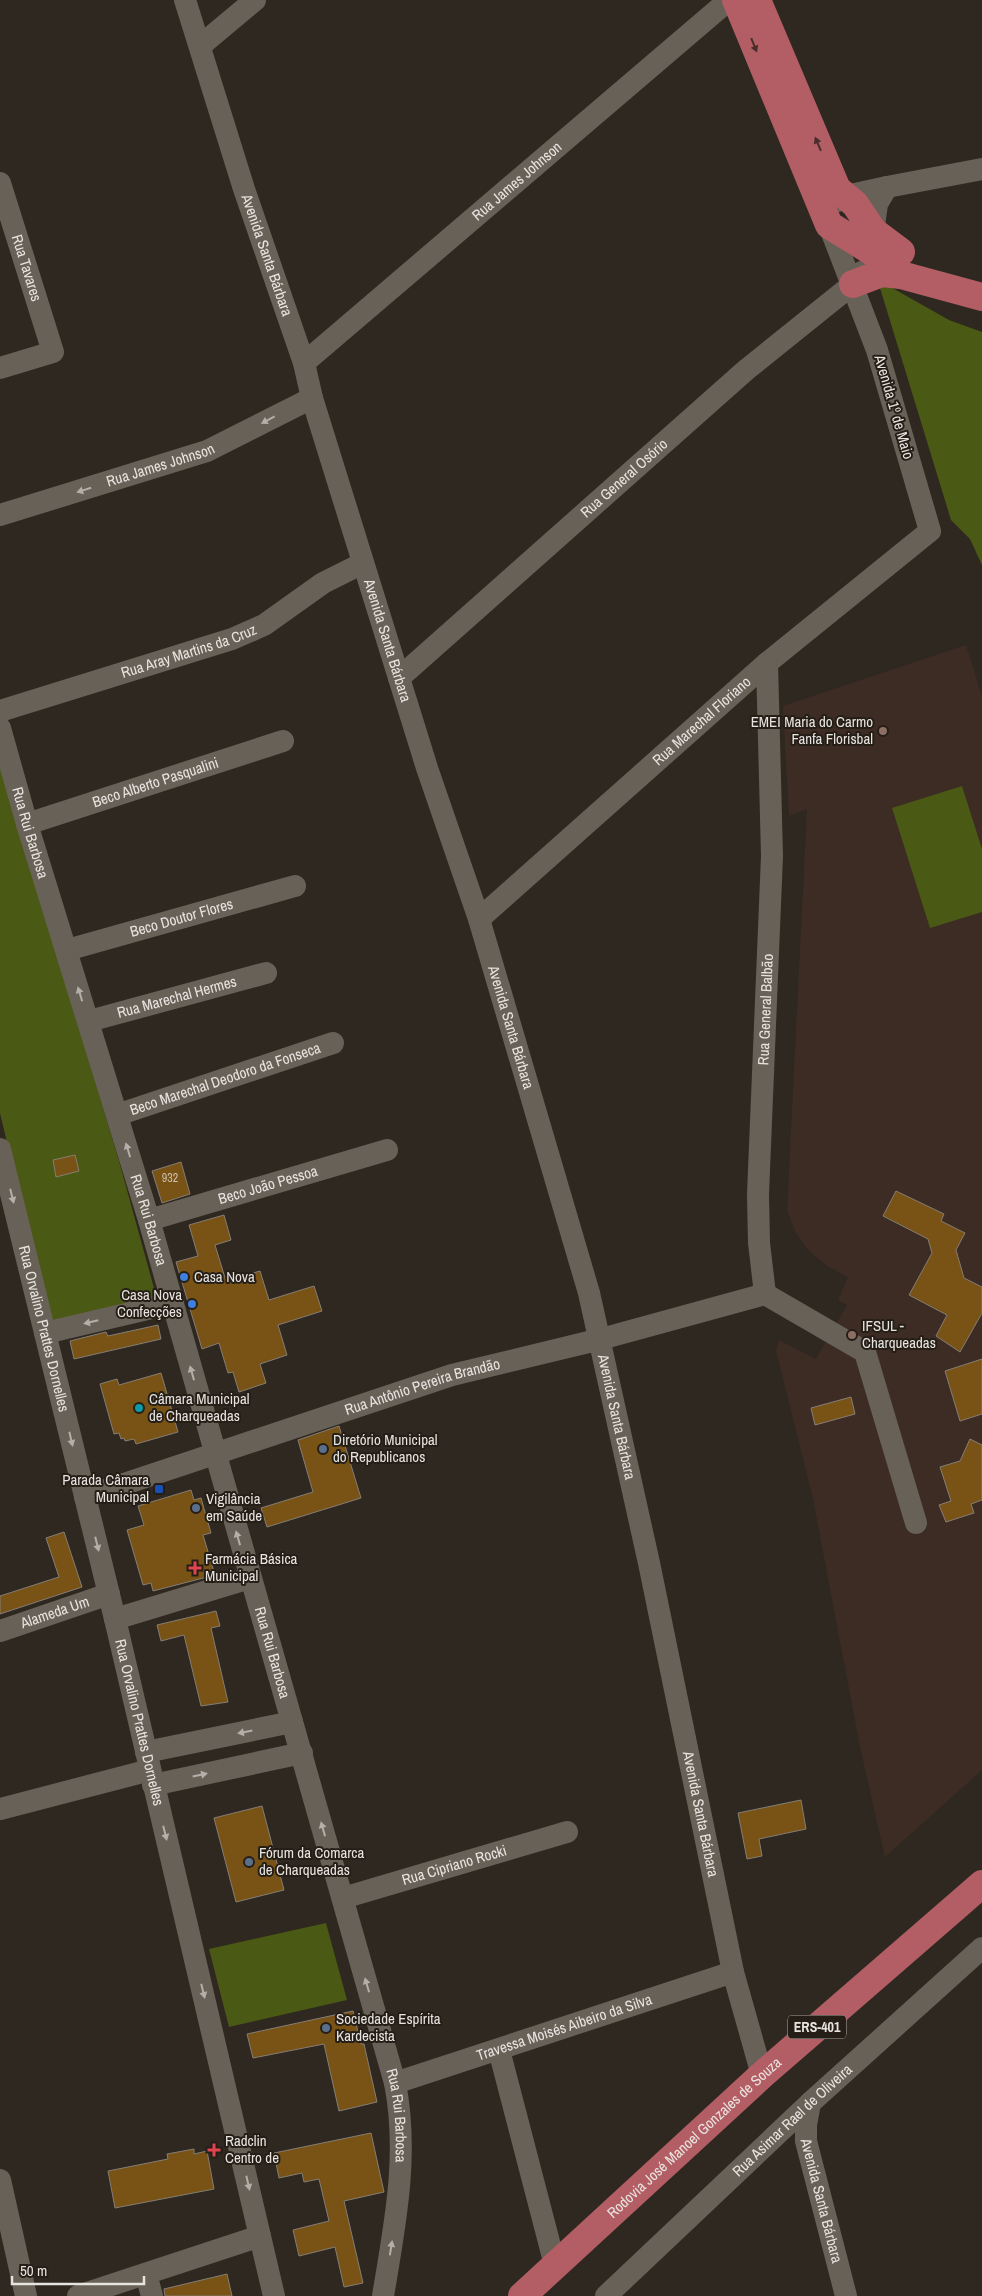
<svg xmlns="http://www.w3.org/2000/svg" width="982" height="2296" font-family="'Archivo Narrow',sans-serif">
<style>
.education{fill:#3d2c24}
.green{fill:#4a5913}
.building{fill:#795215;stroke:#857e75}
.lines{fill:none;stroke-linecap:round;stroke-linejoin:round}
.minor{stroke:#686158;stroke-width:22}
.major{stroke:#b35d64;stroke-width:28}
.oneway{fill:#482e2a}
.oneway2{fill:#b4afa8}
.education-dot{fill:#8d6e63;stroke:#241e17;stroke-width:2}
.shop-dot{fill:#3f7fe0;stroke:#241e17;stroke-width:2}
.culture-dot{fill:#0f9aa8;stroke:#241e17;stroke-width:2}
.service-dot{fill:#5c6f8a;stroke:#241e17;stroke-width:2}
.transit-dot{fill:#1a4fb4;stroke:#241e17;stroke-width:2}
.health-dot{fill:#e0444e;stroke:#241e17;stroke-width:2}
.labels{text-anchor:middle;stroke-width:4;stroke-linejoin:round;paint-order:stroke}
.number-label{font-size:12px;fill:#ccbfac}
.shield{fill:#241e17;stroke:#aca8a2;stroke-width:1}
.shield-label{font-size:14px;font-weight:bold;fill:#e7e3de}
.street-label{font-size:15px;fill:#e7e3de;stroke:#241e17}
.poi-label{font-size:15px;fill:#e7e3de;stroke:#241e17;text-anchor:start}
</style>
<rect width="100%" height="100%" fill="#2e2820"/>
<path class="education" d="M966,645L982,697V1770L885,1857L860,1747L813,1499L776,1351L779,1340L816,1359L847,1305L838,1300L848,1277L827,1266L807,1249L795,1231L787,1211L807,809L789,816L783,706Z"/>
<path class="green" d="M887,285L949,320L982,332V565L970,539L951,520L880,288Z
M0,766L119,1161L157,1299L51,1327L0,1113Z
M962,786L982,849V912L930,928L892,808Z
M326,1923L347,2000L229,2027L209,1949Z"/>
<path class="building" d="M75,1155L79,1171L56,1177L53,1160Z
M181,1162L190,1194L162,1203L152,1171Z
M896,1191L944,1214L941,1221L965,1233L956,1250L964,1278L982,1287V1313L960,1352L936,1336L947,1315L909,1295L932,1253L928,1239L883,1216Z
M224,1215L231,1240L215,1245L226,1281L260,1271L269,1300L314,1286L322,1311L278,1325L287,1355L260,1364L266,1383L239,1392L233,1372L228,1373L219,1343L202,1349L176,1262L198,1256L189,1225Z
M158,1325L161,1339L74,1359L70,1341L106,1332L108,1336Z
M982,1359V1414L960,1421L945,1371Z
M161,1373L178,1432L136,1444L134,1439L125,1441L124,1438L121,1439L119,1433L114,1434L100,1384L117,1379L119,1385Z
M851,1397L855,1414L815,1425L811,1408Z
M339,1426L361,1498L267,1527L261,1508L313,1492L298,1440Z
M970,1439L982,1445V1500L971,1504L974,1513L946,1522L939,1505L951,1501L940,1467L960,1461Z
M191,1490L194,1500L201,1498L211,1533L203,1535L215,1575L153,1591L151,1583L143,1585L127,1530L144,1525L138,1506Z
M64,1532L82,1587L0,1614V1596L59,1577L46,1538Z
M216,1611L220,1626L211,1628L228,1702L201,1706L184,1635L161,1641L157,1625Z
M801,1800L806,1829L759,1839L762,1856L747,1859L738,1813Z
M262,1806L284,1890L236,1902L214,1818Z
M353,2011L361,2044H364L377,2102L339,2111L324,2044L253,2058L247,2034Z
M371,2133L384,2192L344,2201L363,2283L344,2287L335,2247L299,2256L293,2230L329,2221L319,2179L304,2182L302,2173L279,2178L274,2153Z
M194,2149V2154L207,2151L214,2189L115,2208L108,2171L168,2159L167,2154Z
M227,2274L232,2296H165L164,2289Z"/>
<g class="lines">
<g class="minor">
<path id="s1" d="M185,0L244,189L304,363L312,398L427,768L479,919L589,1293L649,1563L733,1972L762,2075"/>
<path d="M200,46L255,0"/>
<path id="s2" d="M0,183L53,352L0,368"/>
<path d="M835,202L846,196L887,187L982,169"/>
<path d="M872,240L877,204L887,187"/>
<path id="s3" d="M304,363L729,0"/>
<path id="s4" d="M0,515L207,451L312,398"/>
<path id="s5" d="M399,678L746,370L853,284L862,272"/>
<path id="s6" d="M0,711L232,639L264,625L323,583L363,563"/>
<path id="s7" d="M0,728L27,824L149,1220L395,2083C409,2155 395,2224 383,2296"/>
<path id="s8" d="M27,824L283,741"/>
<path id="s9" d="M479,919L767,663L930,531L877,350L829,225"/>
<path id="s10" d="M67,950L295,886"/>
<path id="s11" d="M89,1021L266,973"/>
<path id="s12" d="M117,1115L333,1043"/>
<path id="s13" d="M0,1149L115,1619L274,2296"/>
<path id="s14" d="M149,1220L387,1150"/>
<path id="s15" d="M765,1294L759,1243L758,1194L772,856L767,663"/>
<path d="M765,1294L865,1352L916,1523"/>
<path d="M45,1333L173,1303"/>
<path id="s16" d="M85,1497L452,1375L601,1339L765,1294"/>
<path d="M115,1619L250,1578"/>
<path id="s17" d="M0,1631L109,1594"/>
<path d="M146,1752L292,1722"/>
<path d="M153,1785L302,1753"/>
<path d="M0,1809L150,1770"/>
<path id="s18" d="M343,1898L567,1832"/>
<path d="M499,2050L555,2265"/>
<path id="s19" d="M395,2083L733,1972"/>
<path id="s20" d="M810,2103L806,2125V2141L846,2296"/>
<path d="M0,2180L26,2296"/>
<path d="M146,2274L152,2296"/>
<path d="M78,2296L260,2236"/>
<path id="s21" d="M606,2296L810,2103L982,1948"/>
</g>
<g class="major">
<path d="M736,0L829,225L871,251L901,275L982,297"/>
<path d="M757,0L837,189L855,204L873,231L901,252"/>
<path d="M853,284L882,273L901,275"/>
<path id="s22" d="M522,2296L762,2075L982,1884"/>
</g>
</g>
<defs><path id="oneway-solid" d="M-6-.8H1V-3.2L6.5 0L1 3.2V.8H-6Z" transform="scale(1.25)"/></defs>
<g class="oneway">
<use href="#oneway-solid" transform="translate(754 45) rotate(68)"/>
<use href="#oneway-solid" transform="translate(818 144) rotate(-113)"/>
</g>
<g class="oneway2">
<use href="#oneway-solid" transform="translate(268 420) rotate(152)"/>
<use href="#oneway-solid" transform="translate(84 490) rotate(163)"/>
<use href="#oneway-solid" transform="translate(80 994) rotate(-107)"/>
<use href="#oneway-solid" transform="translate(128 1150) rotate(-107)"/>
<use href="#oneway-solid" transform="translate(12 1196) rotate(76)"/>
<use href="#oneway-solid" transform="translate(91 1322) rotate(167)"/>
<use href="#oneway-solid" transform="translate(192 1373) rotate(-106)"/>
<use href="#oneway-solid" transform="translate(71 1439) rotate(77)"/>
<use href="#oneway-solid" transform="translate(238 1538) rotate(-106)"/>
<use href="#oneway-solid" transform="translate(97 1544) rotate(76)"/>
<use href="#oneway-solid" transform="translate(245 1732) rotate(169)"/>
<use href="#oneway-solid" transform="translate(200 1775) rotate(-12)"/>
<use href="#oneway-solid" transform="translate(323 1829) rotate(-106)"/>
<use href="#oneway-solid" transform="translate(165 1833) rotate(76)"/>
<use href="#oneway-solid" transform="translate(367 1985) rotate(-106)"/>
<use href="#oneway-solid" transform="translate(203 1991) rotate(76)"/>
<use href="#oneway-solid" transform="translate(248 2183) rotate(77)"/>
<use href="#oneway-solid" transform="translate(391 2248) rotate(-81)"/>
</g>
<g class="education-dot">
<circle cx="883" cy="731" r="5"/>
<circle cx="852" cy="1335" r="5"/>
</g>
<g class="shop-dot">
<circle cx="184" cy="1277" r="5"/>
<circle cx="192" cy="1304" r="5"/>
</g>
<circle class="culture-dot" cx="139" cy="1408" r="5"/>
<g class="service-dot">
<circle cx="323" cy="1449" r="5"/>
<circle cx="196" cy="1508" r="5"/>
<circle cx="249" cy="1862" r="5"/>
<circle cx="326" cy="2028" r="5"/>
</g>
<rect class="transit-dot" x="154" y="1484" width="10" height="10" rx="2.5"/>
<g class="health-dot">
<path d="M192.5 1560.5h5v5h5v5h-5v5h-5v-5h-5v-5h5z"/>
<path d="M211.5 2142.5h5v5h5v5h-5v5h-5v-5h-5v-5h5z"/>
</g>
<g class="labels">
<g class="number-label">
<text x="170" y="1182">932</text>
</g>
<rect class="shield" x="788" y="2015.5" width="58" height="23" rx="4"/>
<g class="shield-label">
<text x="817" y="2032">ERS-401</text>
</g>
<g class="street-label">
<text dy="5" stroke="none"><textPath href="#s3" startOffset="280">Rua James Johnson</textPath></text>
<text dy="5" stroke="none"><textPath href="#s1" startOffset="268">Avenida Santa Bárbara</textPath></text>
<text dy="5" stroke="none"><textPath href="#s2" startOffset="89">Rua Tavares</textPath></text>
<text transform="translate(894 407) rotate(74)" y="5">Avenida 1º de Maio</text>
<text dy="5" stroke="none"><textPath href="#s4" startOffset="168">Rua James Johnson</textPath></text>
<text dy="5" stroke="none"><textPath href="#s5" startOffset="301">Rua General Osório</textPath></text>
<text dy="5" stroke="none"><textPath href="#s1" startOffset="672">Avenida Santa Bárbara</textPath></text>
<text dy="5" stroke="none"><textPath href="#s6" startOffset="198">Rua Aray Martins da Cruz</textPath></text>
<text dy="5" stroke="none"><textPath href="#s9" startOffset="298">Rua Marechal Floriano</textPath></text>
<text dy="5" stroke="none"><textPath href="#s8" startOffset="135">Beco Alberto Pasqualini</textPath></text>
<text dy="5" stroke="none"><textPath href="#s7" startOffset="109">Rua Rui Barbosa</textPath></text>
<text dy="5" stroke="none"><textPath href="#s10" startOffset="119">Beco Doutor Flores</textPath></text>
<text dy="5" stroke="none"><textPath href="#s11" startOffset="91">Rua Marechal Hermes</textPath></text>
<text dy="5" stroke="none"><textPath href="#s15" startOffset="285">Rua General Balbão</textPath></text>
<text dy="5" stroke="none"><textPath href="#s1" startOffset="1078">Avenida Santa Bárbara</textPath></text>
<text dy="5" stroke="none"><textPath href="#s12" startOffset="114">Beco Marechal Deodoro da Fonseca</textPath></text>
<text dy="5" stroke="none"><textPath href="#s14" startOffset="124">Beco João Pessoa</textPath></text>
<text dy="5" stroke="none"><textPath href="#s7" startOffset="514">Rua Rui Barbosa</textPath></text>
<text dy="5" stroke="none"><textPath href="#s13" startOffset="185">Rua Orvalino Prattes Dornelles</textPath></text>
<text dy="5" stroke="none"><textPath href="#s16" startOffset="355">Rua Antônio Pereira Brandão</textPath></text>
<text dy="5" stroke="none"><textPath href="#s1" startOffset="1482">Avenida Santa Bárbara</textPath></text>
<text dy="5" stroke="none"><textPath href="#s17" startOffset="58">Alameda Um</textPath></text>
<text dy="5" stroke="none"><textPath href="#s7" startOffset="964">Rua Rui Barbosa</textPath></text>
<text dy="5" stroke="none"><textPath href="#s13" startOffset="590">Rua Orvalino Prattes Dornelles</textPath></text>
<text dy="5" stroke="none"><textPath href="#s1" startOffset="1888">Avenida Santa Bárbara</textPath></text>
<text dy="5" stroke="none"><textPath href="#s18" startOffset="116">Rua Cipriano Rocki</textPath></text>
<text dy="5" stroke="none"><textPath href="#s19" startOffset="178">Travessa Moisés Aibeiro da Silva</textPath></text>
<text dy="5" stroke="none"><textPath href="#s7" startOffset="1444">Rua Rui Barbosa</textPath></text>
<text dy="5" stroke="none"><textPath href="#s21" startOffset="256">Rua Asimar Rael de Oliveira</textPath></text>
<text dy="5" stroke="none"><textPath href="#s22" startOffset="234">Rodovia José Manoel Gonzales de Souza</textPath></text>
<text dy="5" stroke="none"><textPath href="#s20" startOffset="100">Avenida Santa Bárbara</textPath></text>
</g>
<g class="poi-label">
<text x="873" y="727" text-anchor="end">EMEI Maria do Carmo<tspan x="873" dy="17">Fanfa Florisbal</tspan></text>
<text x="194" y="1282">Casa Nova</text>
<text x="182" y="1300" text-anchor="end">Casa Nova<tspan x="182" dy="17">Confecções</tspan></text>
<text x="862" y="1331">IFSUL -<tspan x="862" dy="17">Charqueadas</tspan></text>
<text x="149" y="1404">Câmara Municipal<tspan x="149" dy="17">de Charqueadas</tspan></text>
<text x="333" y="1445">Diretório Municipal<tspan x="333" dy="17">do Republicanos</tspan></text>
<text x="149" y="1485" text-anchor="end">Parada Câmara<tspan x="149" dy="17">Municipal</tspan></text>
<text x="206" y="1504">Vigilância<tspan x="206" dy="17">em Saúde</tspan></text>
<text x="205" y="1564">Farmácia Básica<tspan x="205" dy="17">Municipal</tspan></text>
<text x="259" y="1858">Fórum da Comarca<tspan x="259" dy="17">de Charqueadas</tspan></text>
<text x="336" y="2024">Sociedade Espírita<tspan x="336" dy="17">Kardecista</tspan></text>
<text x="225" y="2146">Radclin<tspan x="225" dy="17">Centro de</tspan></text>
</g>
</g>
<path d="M12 2276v8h132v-8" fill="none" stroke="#e7e3de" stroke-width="2.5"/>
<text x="20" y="2276" font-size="15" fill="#e7e3de" stroke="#241e17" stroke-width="4" paint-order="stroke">50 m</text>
</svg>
